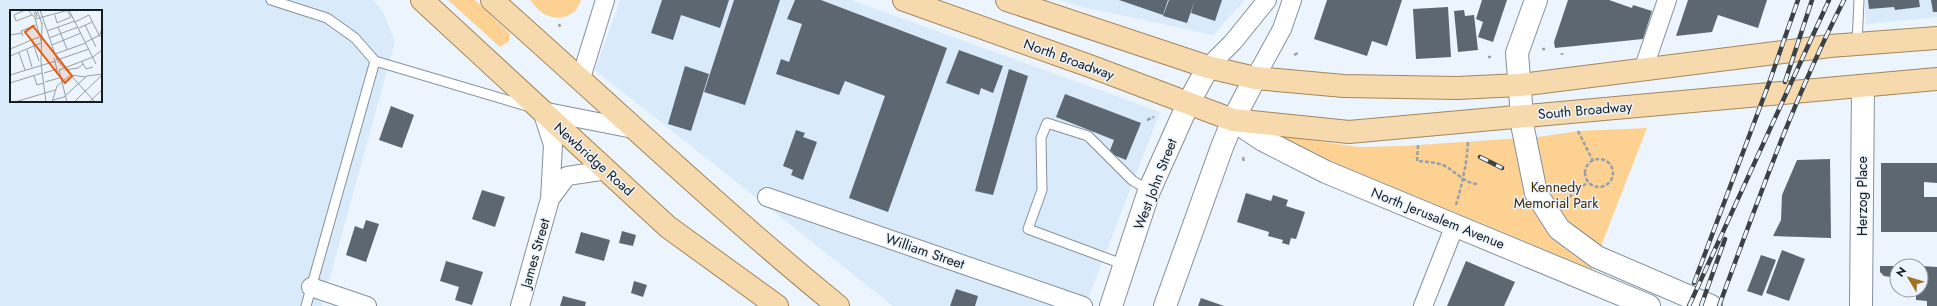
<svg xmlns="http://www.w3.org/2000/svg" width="1937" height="306" font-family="Jost,sans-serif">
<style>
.built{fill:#d9eafb;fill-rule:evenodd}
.green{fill:#fdd192}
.building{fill:#5d6771}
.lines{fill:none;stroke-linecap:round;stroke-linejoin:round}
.service-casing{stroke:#86909a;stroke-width:11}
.minor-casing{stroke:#86909a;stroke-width:20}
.tertiary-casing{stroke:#86909a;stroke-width:24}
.secondary-casing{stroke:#86909a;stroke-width:24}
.primary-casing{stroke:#a48658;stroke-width:24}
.path{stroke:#99a1a8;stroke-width:2.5;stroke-dasharray:4 2;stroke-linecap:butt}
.service{stroke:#fff;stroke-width:9}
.minor{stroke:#fff;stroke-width:18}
.tertiary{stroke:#fff;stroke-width:22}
.secondary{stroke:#fff;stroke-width:22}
.primary{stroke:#f6d9ad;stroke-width:22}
.rail-casing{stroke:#3b4145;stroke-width:4.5}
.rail{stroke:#ecf5fe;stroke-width:3;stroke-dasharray:9;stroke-linecap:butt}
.labels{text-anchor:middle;stroke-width:3;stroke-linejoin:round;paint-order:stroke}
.street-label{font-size:14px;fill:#161b1e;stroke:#ecf5fe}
.park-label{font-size:14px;fill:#432c07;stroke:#ecf5fe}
.inset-road{fill:none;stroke:#969ea4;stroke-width:1}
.view{fill:#e8590c;fill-opacity:0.15;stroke:#e8590c;stroke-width:2}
.inset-edge{fill:none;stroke:#161b1e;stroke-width:2}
</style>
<rect width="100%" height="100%" fill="#ecf5fe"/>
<path class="built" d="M0,0H373L383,12L395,42L322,306H0ZM11,11H101V101H11Z
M620,0H851L1160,112L1085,306H893L595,70Z
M1059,0H1245L1213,35L1078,6Z
M1865,0H1937V17L1866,24Z"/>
<path class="green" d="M448,0H475L510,34L509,41L500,47Z
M530,0H581C577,14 563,21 549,16C541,14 535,6 530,0Z
M1647,128L1589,277L1288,147L1267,134L1359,147L1403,146L1538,137L1578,131Z"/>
<path class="building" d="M662,0H729L720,28L681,15L673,40L651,33Z
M734,0H780L745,105L704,92Z
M795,0H821L947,48L888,212L849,198L885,96L845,81L839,95L776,74L781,59L789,62L802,24L787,19Z
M1119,0H1168L1163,15Z
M1169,0H1195L1187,23L1163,16Z
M1195,0H1222L1215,21L1191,13Z
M1327,0H1402L1387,46L1372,41L1367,56L1314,39Z
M1482,0H1507L1493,42L1478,37L1483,22L1476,19Z
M1568,0H1609L1632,8L1633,5L1652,11L1643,39L1555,48L1554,42Z
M1688,0H1767L1758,28L1718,15L1712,32L1676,36Z
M1868,0H1919L1920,7L1895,10L1894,7L1869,9Z
M1931,0H1937V12H1933Z
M1448,7L1451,57L1416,59L1413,9Z
M1464,10L1465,16L1474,15L1478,50L1458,52L1454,11Z
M959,50L1003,66L993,93L981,88L979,95L946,83Z
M685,66L709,74L691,131L668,124Z
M1009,69L1028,76L993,195L975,191Z
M1065,94L1141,123L1126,160L1109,153L1114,140L1056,117Z
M391,106L414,115L402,148L379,140Z
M796,130L805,133L803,137L817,142L803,180L791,175L793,170L783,166Z
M1830,159L1831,238L1773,236L1781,220L1782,195L1797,160Z
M1881,163H1937V183L1924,182V197H1937V232H1881Z
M482,190L505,197L495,227L472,219Z
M1246,193L1271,201L1273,195L1288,200L1286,206L1305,212L1296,239L1291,238L1289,245L1282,243L1283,240L1268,236L1269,232L1237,222Z
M366,220L379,224L366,262L346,255L355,226L363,229Z
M622,231L636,235L633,246L619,243Z
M581,232L610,240L604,261L575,253Z
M1782,250L1805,259L1789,301L1766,293Z
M1761,255L1776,260L1762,296L1747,291Z
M446,261L483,272L472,305L455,300L459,287L440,281Z
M1466,261L1515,282L1504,306H1447Z
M1880,266H1897V278L1884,276L1880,272Z
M1921,266L1937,267V306H1927V301L1916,300V290H1921Z
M634,281L647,285L643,297L631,293Z
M956,289L978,296L975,306H950Z
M563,296L586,302L585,306H560Z
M1201,298L1224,306H1198Z"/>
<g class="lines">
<defs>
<path id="service" d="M271,0L327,18L355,38L375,61L530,107
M1857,44L1859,0
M1125,265L1028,229L1042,190L1041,138L1047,123L1088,136L1132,180L1149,191
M306,306L375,61"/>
<path id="minor" d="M1208,67L1233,42L1267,0
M1643,70L1667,0
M581,78L605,0
M1255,78L1282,29L1292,0
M767,197L1083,306
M550,199L567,176L607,170
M311,287L367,306
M520,306L550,199L553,145L542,111L638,130
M1423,306L1455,225"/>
<path id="tertiary" d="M1861,306L1863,86"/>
<path id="secondary" d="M1536,0L1517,53L1523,129L1536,193L1559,229L1597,257L1711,306
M1233,120L1263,140L1326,172L1649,306
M1111,306L1149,191L1188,104L1208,67
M1165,306L1222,147L1233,120L1255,78"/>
<path id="primary" d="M422,0L668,227L777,306
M492,0C607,102 719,209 838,306
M904,0L1087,65L1233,120L1349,132L1937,79
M1007,0L1208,67L1255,78L1344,86L1457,88L1520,85L1830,46L1937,38"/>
</defs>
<use href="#service" class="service-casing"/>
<use href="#minor" class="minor-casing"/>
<use href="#tertiary" class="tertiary-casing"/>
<use href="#secondary" class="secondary-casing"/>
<use href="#primary" class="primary-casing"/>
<path class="path" d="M559,24L560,27
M1542,49H1545
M1562,53V55
M1294,55L1298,53
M1488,57H1491
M1147,120L1154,117
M1578,131L1593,161
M1418,145L1417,161C1426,162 1435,162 1443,165C1456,171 1463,183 1477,184
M1243,157L1244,162
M1585 173a14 14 0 1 1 28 0a14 14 0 1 1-28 0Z
M1564,201L1588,182
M1456,205C1462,184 1467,164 1468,141"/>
<use href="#service" class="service"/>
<use href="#minor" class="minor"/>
<use href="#tertiary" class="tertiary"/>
<use href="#secondary" class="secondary"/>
<use href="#primary" class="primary"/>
<defs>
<path id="rail" d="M1785,82L1812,0
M1480,157L1502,168
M1694,283L1769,83L1798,0
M1689,306L1829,0
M1701,306L1725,239
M1719,306C1757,203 1794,98 1844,0"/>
</defs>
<use href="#rail" class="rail-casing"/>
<use href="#rail" class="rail"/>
</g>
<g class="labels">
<g class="street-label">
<text transform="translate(1069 59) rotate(20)" y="5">North Broadway</text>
<text transform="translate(1585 110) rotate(-5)" y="5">South Broadway</text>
<text transform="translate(594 159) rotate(42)" y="5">Newbridge Road</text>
<text transform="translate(1155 184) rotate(-69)" y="5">West John Street</text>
<text transform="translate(1862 196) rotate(-90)" y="5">Herzog Place</text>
<text transform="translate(1438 218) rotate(22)" y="5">North Jerusalem Avenue</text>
<text transform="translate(925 251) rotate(19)" y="5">William Street</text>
<text transform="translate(535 253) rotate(-74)" y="5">James Street</text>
</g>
<g class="park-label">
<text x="1556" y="192">Kennedy<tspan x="1556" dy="16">Memorial Park</tspan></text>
</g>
</g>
<g transform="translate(10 10)">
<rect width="92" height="92" fill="#ecf5fe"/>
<path class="inset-road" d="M15,0L4,5L6,11L22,5M18,0L25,8L31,31M27,0L32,14M30,0L47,50L85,92M59,0L86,54M26,2L27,6L26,7L24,3ZM45,5L47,13L61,7L57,0M25,9L59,0M65,12L79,5L90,27M32,13L31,53L36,92M75,15L86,37M48,17L57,39M69,18L82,12M37,21L65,11M0,25L12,23M13,26L11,21L26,15M39,28L68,17M22,30L29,51M76,32L90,25L92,17M42,35L71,23M0,39L29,27M17,40L22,57M9,43L15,60M45,44L76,33M0,46L31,33M44,48L48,64M47,50L79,39M72,52L76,59L83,57M55,60L68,58L73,54M34,63L47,59M0,65L46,51M60,65L76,67M24,66L27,75L34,73M35,72L49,68M0,73L32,63M67,75L77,66L92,64M43,90L54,87L67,75M5,92L45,80M42,92L47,76L59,66M57,92L49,60L83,47L92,40M64,92L92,65M79,92L92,80"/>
<path class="view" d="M23,16L62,66L55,73L15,22Z"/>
<rect width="92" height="92" class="inset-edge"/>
</g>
<g transform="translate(1909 278) rotate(308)"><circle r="19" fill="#ecf5fe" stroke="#969ea4"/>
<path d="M0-3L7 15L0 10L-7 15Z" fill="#a07124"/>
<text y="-6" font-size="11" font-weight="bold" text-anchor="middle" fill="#161b1e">N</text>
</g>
</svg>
